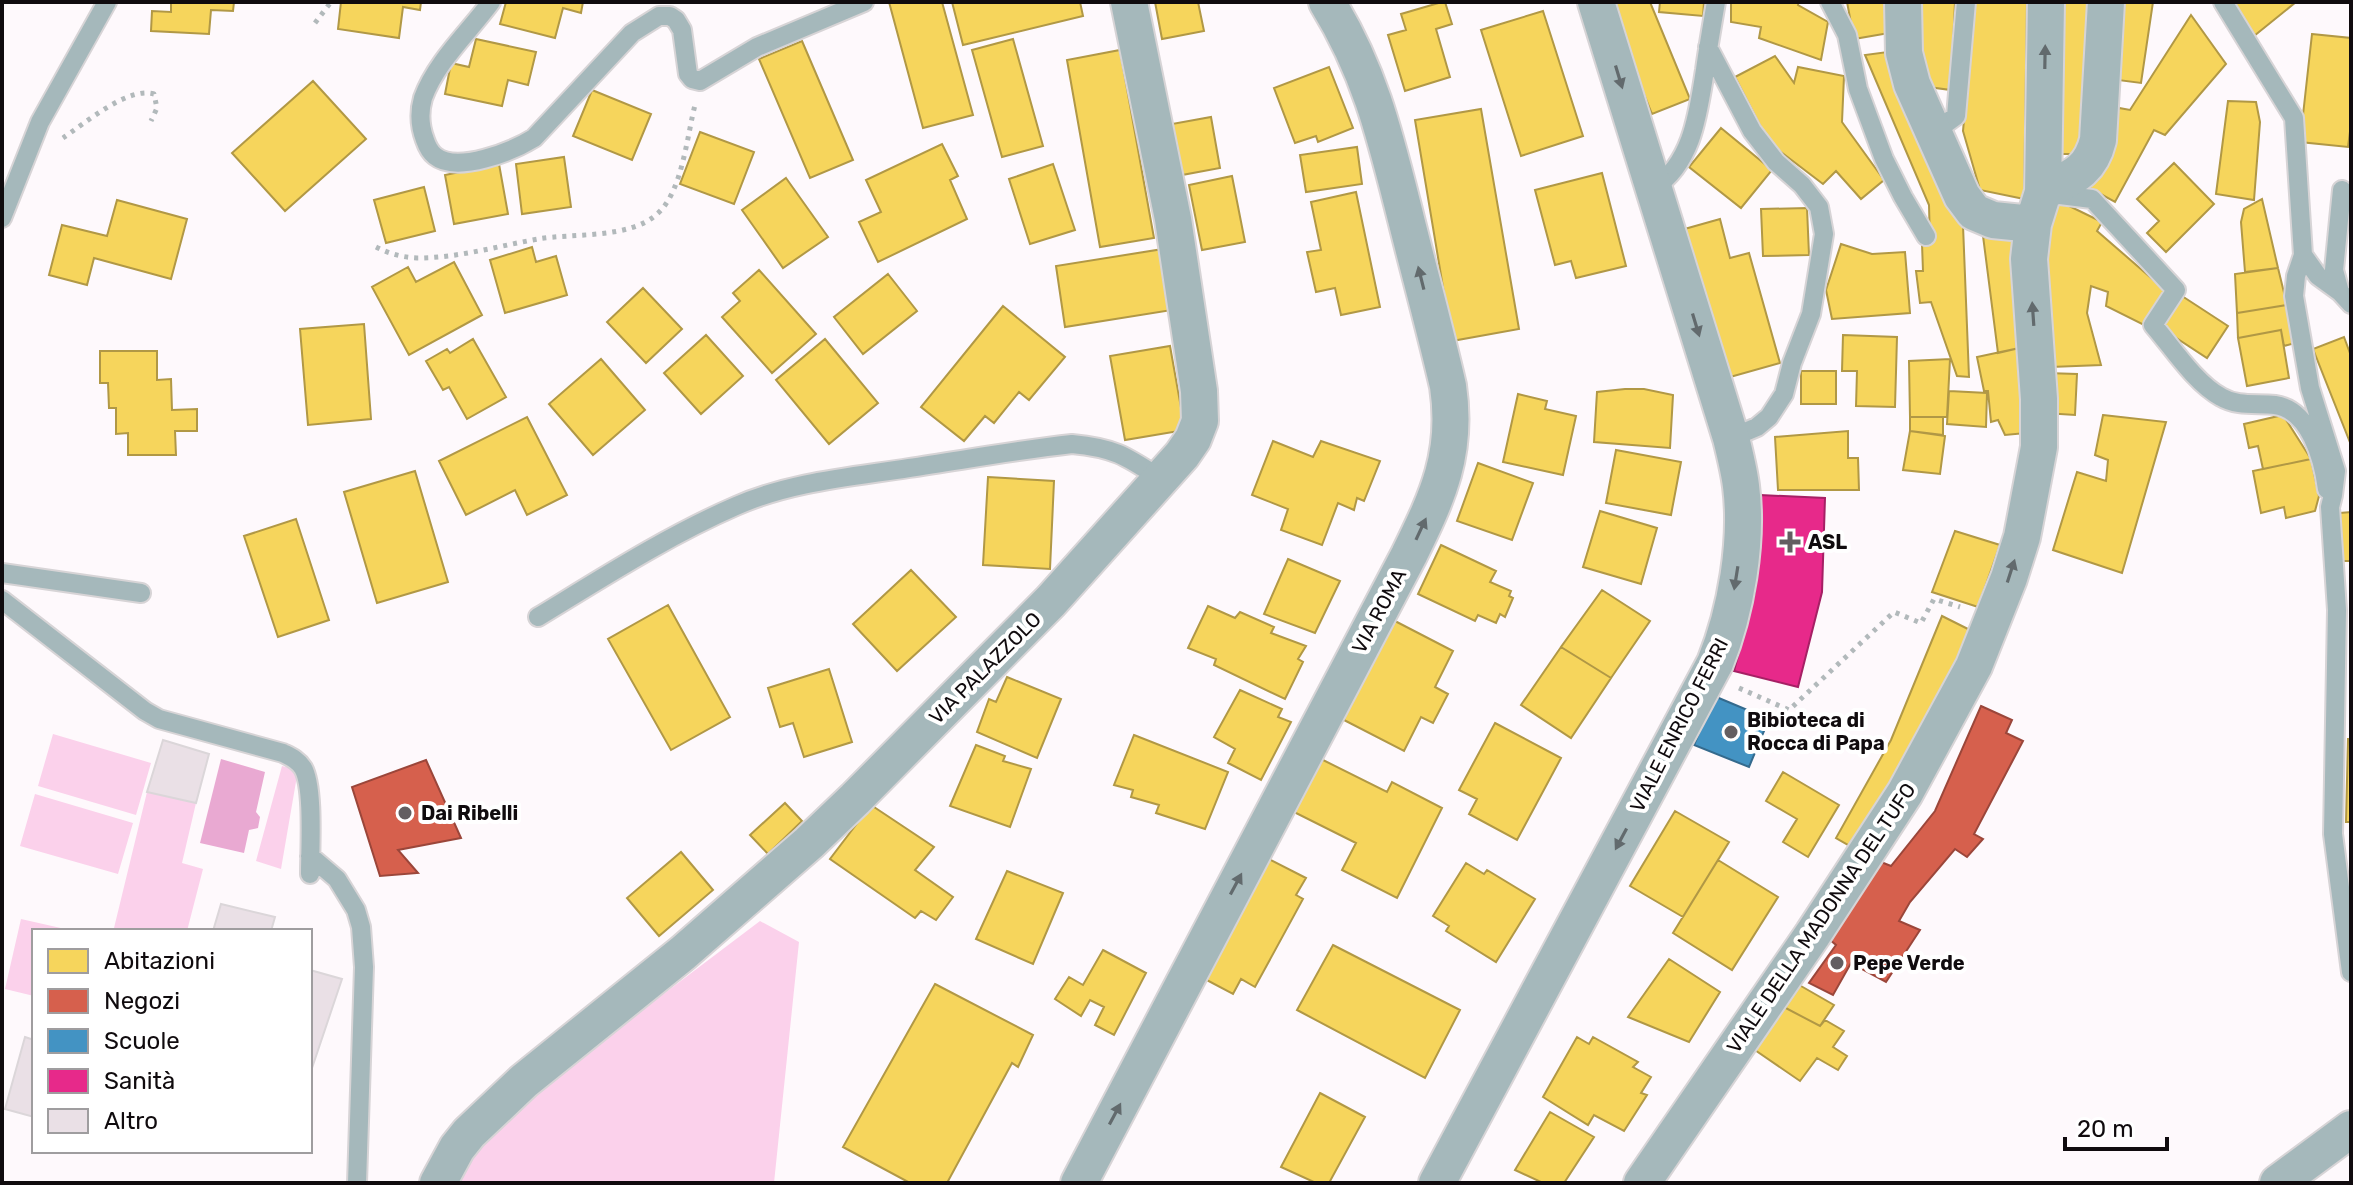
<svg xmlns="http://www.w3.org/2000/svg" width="2353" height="1185" font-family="Rubik,sans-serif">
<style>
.green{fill:#fbd1eb}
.water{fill:#e9a9d2}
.homes{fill:#f6d55c;stroke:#b19845;stroke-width:2}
.shops{fill:#d6604d;stroke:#9b463a;stroke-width:2}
.schools{fill:#4393c3;stroke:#346a8d;stroke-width:2}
.health{fill:#e7298a;stroke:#a62065;stroke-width:2}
.building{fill:#eae0e6;stroke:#dbd6d9;stroke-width:2}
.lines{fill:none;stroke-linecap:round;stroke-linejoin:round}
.lane-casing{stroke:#d7d4d6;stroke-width:22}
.street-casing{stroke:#d7d4d6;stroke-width:40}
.path{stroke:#b2b9bb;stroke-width:5;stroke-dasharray:4 6;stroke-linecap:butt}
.lane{stroke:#a5b8bb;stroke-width:18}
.street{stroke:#a5b8bb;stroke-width:36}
.oneway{fill:#626a6d}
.poi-dot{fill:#635e61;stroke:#fff;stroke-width:3}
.labels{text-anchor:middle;stroke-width:8;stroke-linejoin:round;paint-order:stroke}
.poi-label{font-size:20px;font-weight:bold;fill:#100b0e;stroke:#fff;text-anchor:start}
.street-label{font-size:20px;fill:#100b0e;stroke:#fff}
</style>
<rect width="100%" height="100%" fill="#fef9fc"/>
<path class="green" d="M53,734L151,763L136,815L38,786Z
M282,766L298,770L281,869L256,861Z
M147,792L196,803L182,863L203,869L187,931H126L114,928Z
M35,794L133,823L118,874L20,846Z
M21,919L74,931H34V996L5,989Z
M760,921L799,942L774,1183H454L506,1113Z"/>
<path class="water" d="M221,759L265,772L256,812L260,817L258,828L249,830L244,853L200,843Z"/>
<path class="homes" d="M171,2H234L233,11L211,10L209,34L151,31L152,11L171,12Z
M341,2H421L420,10L403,7L399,38L338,29Z
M506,2H583L581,13L563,8L555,38L500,24Z
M889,2H942L973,115L923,128Z
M952,2H1080L1083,16L963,45Z
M1155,2H1198L1204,31L1162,39Z
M1442,2H1445L1452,24L1436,29L1450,77L1405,91L1388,35L1406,30L1401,14Z
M1607,2H1650L1690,99L1652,114Z
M1660,2H1704L1703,16L1659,12Z
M1731,2H1799L1798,5L1828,22L1821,60L1759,38L1761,27L1731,22Z
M1847,2H1889L1895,32L1854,39Z
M1915,2H1955L1951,90L1921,86Z
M1975,2H2027L2024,199L1980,190L1963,131Z
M2057,2H2092L2084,154H2057Z
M2120,2H2153L2141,83L2110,79Z
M2234,2H2296L2254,36Z
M1543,11L1583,136L1521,156L1481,30Z
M2191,15L2226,64L2165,135L2154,130L2115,202L2086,186L2119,108L2130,110Z
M2312,34L2351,38V124L2348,147L2300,142Z
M476,39L536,52L528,85L508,80L502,106L445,94L451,63L469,67Z
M1013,39L1043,146L1002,157L972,50Z
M802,41L853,160L810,178L759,59Z
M1120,50L1154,238L1100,247L1067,60Z
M1895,51L1962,200L1969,377L1957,376L1931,302L1920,303L1916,271H1923L1922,244L1930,243L1929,205L1865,55Z
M1775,56L1794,83L1798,67L1844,76L1842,122L1884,180L1861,199L1836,171L1823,184L1769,143L1735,77Z
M1329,67L1353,128L1318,142L1316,136L1295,143L1274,88Z
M313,81L366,139L285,211L232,153Z
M592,90L651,114L632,160L573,136Z
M2228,101L2256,102L2260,122L2254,200L2216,194Z
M1481,109L1519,329L1452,341L1415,120Z
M1211,117L1220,168L1182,175L1172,124Z
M1721,128L1772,170L1741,208L1689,167Z
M700,132L754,152L734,204L680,184Z
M942,144L958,176L950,180L967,219L878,262L859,222L881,212L866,180Z
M1357,147L1362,184L1306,192L1300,155Z
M564,157L571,207L522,214L516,164Z
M2174,163L2214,204L2166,252L2147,233L2159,221L2137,199Z
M499,164L508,214L454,224L445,175Z
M1053,164L1075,230L1030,244L1009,179Z
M1602,173L1626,266L1576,278L1571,261L1555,265L1535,190Z
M1232,176L1245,242L1202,250L1189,185Z
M786,178L828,237L783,268L742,210Z
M424,187L435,231L386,243L374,200Z
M1356,192L1380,307L1341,315L1335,288L1316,292L1307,252L1321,250L1311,202Z
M2262,199L2278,268L2245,272L2241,222L2244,209Z
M117,200L187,219L171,279L94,258L87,285L49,275L62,225L107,236Z
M2059,201L2102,222L2097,231L2165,290L2146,326L2106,306L2108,292L2091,286L2087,313L2101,365L2051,367L2036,243Z
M1807,208L1809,255L1763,256L1761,209Z
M1720,219L1730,258L1749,253L1780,363L1723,379L1681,230Z
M1982,228L2022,232L2024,347L1998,353Z
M1841,244L1872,254L1905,252L1910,313L1832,319L1826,290Z
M532,247L536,262L556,256L567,295L505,313L490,260Z
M1163,249L1172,310L1065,327L1056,266Z
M454,262L482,315L409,355L372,287L408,267L416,282Z
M2278,268L2287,305L2237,313L2235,274Z
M759,270L816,334L772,373L722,317L740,301L733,293Z
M888,274L917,311L863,354L834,317Z
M643,288L682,329L646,363L607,322Z
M2182,296L2228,326L2207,358L2161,328Z
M2287,305L2295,343L2284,346L2281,330L2238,338L2237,313Z
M1003,306L1065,357L1029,400L1019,392L994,423L985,416L964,441L921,407Z
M364,324L371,419L308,425L300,329Z
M2281,330L2289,378L2247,386L2238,338Z
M706,335L743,376L701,414L664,373Z
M1843,335L1897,337L1895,407L1856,406L1857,371H1842Z
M2344,337L2351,356V445L2313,349Z
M473,339L506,397L467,419L449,387L443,390L426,361L447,349L450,353Z
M825,339L878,403L829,444L776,380Z
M1170,346L1185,430L1125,440L1110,356Z
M2024,347L2037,432L2005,435L1998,420L1991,422L1988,391H1984L1977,357Z
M100,351H157V380L171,379L172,410L197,409V431H175L176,455H128V433L116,434V408H109L108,383H100Z
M601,359L645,410L593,455L549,404Z
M1950,359L1947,417H1910L1909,361Z
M1801,371H1836V404H1801Z
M2046,373L2077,374L2075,415L2045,413Z
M1625,389H1644L1673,395L1670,448L1594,442L1597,392Z
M1949,391L1987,393L1986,427L1947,424Z
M1518,394L1547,401L1545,409L1576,416L1563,475L1503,462Z
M2103,415L2166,422L2122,573L2053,550L2077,472L2106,481L2108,460L2095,455Z
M2283,415L2311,459L2263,469L2258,446L2249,448L2244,424Z
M527,417L567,495L527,515L515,490L466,515L439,461Z
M1910,417H1943V435L1910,431Z
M1848,431V458H1858L1859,490H1778L1775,437Z
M1910,431L1945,436L1940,474L1903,470Z
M1273,441L1313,457L1321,441L1380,461L1364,501L1357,498L1354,510L1338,503L1322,545L1281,530L1288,509L1252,495Z
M1616,450L1681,462L1671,515L1606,503Z
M2311,459L2319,496L2315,511L2286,518L2284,507L2261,513L2253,471Z
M1478,463L1533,483L1512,540L1457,521Z
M415,471L448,582L377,603L344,492Z
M988,477L1054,481L1050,569L983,565Z
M1600,511L1657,528L1641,584L1583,567Z
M2351,512V561H2341L2340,513Z
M296,519L329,620L278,637L244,536Z
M1955,531L2000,545L1978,607L1932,592Z
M1441,545L1496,571L1490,582L1511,591L1509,596L1513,598L1505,617L1500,614L1496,623L1478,615L1475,621L1418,594Z
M1288,559L1340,581L1315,633L1264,614Z
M911,570L956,617L897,671L853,624Z
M1602,590L1650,621L1611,678L1561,647Z
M668,605L730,717L671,750L608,639Z
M1208,606L1235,618L1240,612L1274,627L1271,633L1306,646L1298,659L1303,662L1285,699L1214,665L1216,659L1188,648Z
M1942,616L1974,632L1857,850L1836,838L1891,740Z
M1393,620L1453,651L1435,687L1448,694L1433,723L1421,717L1404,751L1342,719Z
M1561,647L1611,678L1571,738L1521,705Z
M829,669L852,742L804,757L793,723L780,727L768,688Z
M1007,677L1061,699L1037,758L977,732L989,699L996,702Z
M1240,690L1282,709L1278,717L1291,722L1261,780L1228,763L1235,749L1214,737Z
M1495,723L1561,758L1517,840L1469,814L1477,799L1459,790Z
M1134,735L1228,772L1205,829L1156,813L1159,805L1131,797L1133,790L1114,785Z
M2348,739H2351V822H2346Z
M976,745L1005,756L1003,761L1031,769L1010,827L950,806Z
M1319,758L1387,792L1392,782L1442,808L1397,898L1342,870L1356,843L1292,811Z
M1783,772L1839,805L1808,857L1783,842L1797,819L1766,801Z
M785,803L802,821L768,854L750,835Z
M871,805L934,847L915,870L953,897L936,920L921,911L915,918L830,859Z
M1675,811L1729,842L1683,917L1630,886Z
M681,852L713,890L659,936L627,898Z
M1265,857L1306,878L1296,895L1303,899L1255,987L1241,979L1233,994L1201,977Z
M1718,860L1778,897L1732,970L1673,933Z
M1466,863L1484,874L1487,870L1535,899L1496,962L1446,931L1449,926L1433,916Z
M1007,871L1063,893L1033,964L976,939Z
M1333,945L1460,1010L1425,1078L1297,1010Z
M1103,950L1146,973L1114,1035L1095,1025L1104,1007L1090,1000L1081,1016L1055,999L1069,977L1083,985Z
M1669,959L1720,992L1689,1042L1628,1017Z
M1794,982L1834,1005L1820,1026L1780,1005Z
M935,984L1033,1035L1018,1067L1012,1063L947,1183H910L843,1147Z
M1780,1005L1820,1026L1825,1020L1844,1031L1833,1047L1847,1056L1838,1070L1817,1058L1800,1081L1752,1048Z
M1577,1037L1589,1044L1593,1037L1638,1062L1633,1067L1651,1077L1641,1093L1647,1095L1624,1131L1594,1115L1588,1125L1543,1097Z
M1320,1093L1365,1117L1329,1183H1316L1281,1167Z
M1550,1112L1594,1137L1564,1183H1543L1515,1170Z"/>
<path class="shops" d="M1981,706L2012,720L2006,733L2023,741L1974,834L1983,839L1967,857L1955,849L1910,902L1899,921L1920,930L1886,982L1851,963L1833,995L1809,983L1836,945L1829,939L1881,862L1891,866L1935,811Z
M426,760L461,838L398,850L418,873L380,876L352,787Z"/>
<path class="schools" d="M1714,696L1769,719L1749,767L1694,745Z"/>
<path class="health" d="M1760,495L1825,498L1822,592L1798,687L1734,671L1755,591Z"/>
<path class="building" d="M163,740L209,754L196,803L147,792Z
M221,904L275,917L271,931H213Z
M310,970L342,979L310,1074Z
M25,1037L34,1040V1117L5,1109Z"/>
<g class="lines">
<defs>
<path id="lane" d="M491,2C469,32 436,62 423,98C419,112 420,127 425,140C427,146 430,152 435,156C457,174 513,151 534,138L632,33L659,16H670L676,20L682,30L688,74L692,79L700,81L757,47L864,2
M1830,2L1847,35L1858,89L1884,159L1903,197L1926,236
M2223,2L2294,118L2303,255L2318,276L2340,292
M1708,47L1752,131L1776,162L1802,185L1819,207L1824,234L1811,314L1792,363L1784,394L1769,417L1757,427L1731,438
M1933,133L1956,116L1966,2
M1654,188C1693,162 1698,113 1705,70C1708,48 1712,25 1716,2
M2342,190L2334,270L2340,292L2351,304
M2052,194L2092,199L2176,290L2153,325C2172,347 2195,383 2221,397C2238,407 2256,403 2275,405C2310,410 2323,459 2327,489
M2,218L40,122L107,2
M2303,255L2296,276L2294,296L2310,388L2336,471L2333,495L2330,507L2337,610L2333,834L2351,972
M2,573L141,593
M2,600L145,711L159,719L283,753C291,757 298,760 303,768C314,787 310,849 310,874
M538,617C602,578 667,536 736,506C790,482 851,477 909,468C963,460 1018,450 1072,444C1115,448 1126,456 1161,479
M310,856L337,879L356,910L361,927L364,967L357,1183"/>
<path id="street" d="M1903,2L1904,53L1912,84L1962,196L1974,212L1993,220L2033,224
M2043,192C2070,178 2090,173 2098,140L2106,2
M438,1183L457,1148L469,1133L524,1081L683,953L809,843L855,799L1051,601L1182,455L1193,439L1200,421L1199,391L1173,219L1129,2
M1079,1183L1409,555C1438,496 1458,453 1448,386C1435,330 1420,275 1406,219C1386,140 1371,73 1327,2
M1437,1183L1715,663C1736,611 1748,541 1741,486C1739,470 1735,454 1731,438L1596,2
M1642,1183L1813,934L1905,793L1974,666L2009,578L2022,537L2039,447V399L2029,259L2033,224L2043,192L2046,2
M2278,1183L2351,1129"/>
</defs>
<use href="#lane" class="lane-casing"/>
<use href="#street" class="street-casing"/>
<path class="path" d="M315,23L331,2
M63,138C84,124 128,86 154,94L157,108L151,121
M376,247C390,254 401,257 417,258C458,258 498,246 538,239C573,233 630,239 657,214C682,193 687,136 695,105
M1739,688L1789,710L1894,612L1921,623L1934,599L1960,607"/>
<use href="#lane" class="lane"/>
<use href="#street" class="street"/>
</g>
<defs><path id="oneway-solid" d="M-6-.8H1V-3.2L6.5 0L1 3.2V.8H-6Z" transform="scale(2)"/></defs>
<g class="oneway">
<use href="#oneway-solid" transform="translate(2045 57) rotate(-89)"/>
<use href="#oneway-solid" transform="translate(1619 77) rotate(73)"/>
<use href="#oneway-solid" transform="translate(1421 278) rotate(-104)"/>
<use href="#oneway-solid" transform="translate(2033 314) rotate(-94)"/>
<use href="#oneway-solid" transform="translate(1696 325) rotate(73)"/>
<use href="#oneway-solid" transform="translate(1421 529) rotate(-65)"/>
<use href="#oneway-solid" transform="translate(2011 571) rotate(-72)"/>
<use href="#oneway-solid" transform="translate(1736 578) rotate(99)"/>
<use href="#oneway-solid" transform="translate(1621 839) rotate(118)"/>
<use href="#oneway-solid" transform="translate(1236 884) rotate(-62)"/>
<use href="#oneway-solid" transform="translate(1115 1114) rotate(-62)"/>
</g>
<g class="poi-dot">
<path d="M1786 530h8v8h8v8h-8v8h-8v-8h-8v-8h8z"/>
<circle cx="1731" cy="732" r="8"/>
<circle cx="405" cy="813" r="8"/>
<circle cx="1837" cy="963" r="8"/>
</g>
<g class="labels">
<g class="poi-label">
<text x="1808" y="549">ASL</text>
<text x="1747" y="727">Bibioteca di<tspan x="1747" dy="23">Rocca di Papa</tspan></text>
<text x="421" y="820">Dai Ribelli</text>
<text x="1853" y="970">Pepe Verde</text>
</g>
<g class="street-label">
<text transform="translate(1379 611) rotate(-62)" y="7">VIA ROMA</text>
<text transform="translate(985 668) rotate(-45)" y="7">VIA PALAZZOLO</text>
<text transform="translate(1679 725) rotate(-63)" y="7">VIALE ENRICO FERRI</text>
<text transform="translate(1821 918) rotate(-56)" y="7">VIALE DELLA MADONNA DEL TUFO</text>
</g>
</g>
<rect width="2353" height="1185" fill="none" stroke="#100b0e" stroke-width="8"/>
<rect x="32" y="929" width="280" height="224" fill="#ffffff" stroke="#9f9d9f" stroke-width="2"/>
<rect x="48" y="949" width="40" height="24" fill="#f6d55c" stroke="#9f9d9f" stroke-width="2"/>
<text x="104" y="969" font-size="24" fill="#100b0e">Abitazioni</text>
<rect x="48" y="989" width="40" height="24" fill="#d6604d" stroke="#9f9d9f" stroke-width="2"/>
<text x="104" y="1009" font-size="24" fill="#100b0e">Negozi</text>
<rect x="48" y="1029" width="40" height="24" fill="#4393c3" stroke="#9f9d9f" stroke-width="2"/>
<text x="104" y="1049" font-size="24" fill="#100b0e">Scuole</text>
<rect x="48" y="1069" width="40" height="24" fill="#e7298a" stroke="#9f9d9f" stroke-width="2"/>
<text x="104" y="1089" font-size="24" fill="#100b0e">Sanità</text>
<rect x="48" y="1109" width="40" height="24" fill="#eae0e6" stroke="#9f9d9f" stroke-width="2"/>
<text x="104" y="1129" font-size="24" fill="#100b0e">Altro</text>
<path d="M2065 1137v12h102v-12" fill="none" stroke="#100b0e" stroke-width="4"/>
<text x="2077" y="1137" font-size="24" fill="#100b0e" stroke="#ffffff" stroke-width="6" paint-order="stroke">20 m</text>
</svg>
